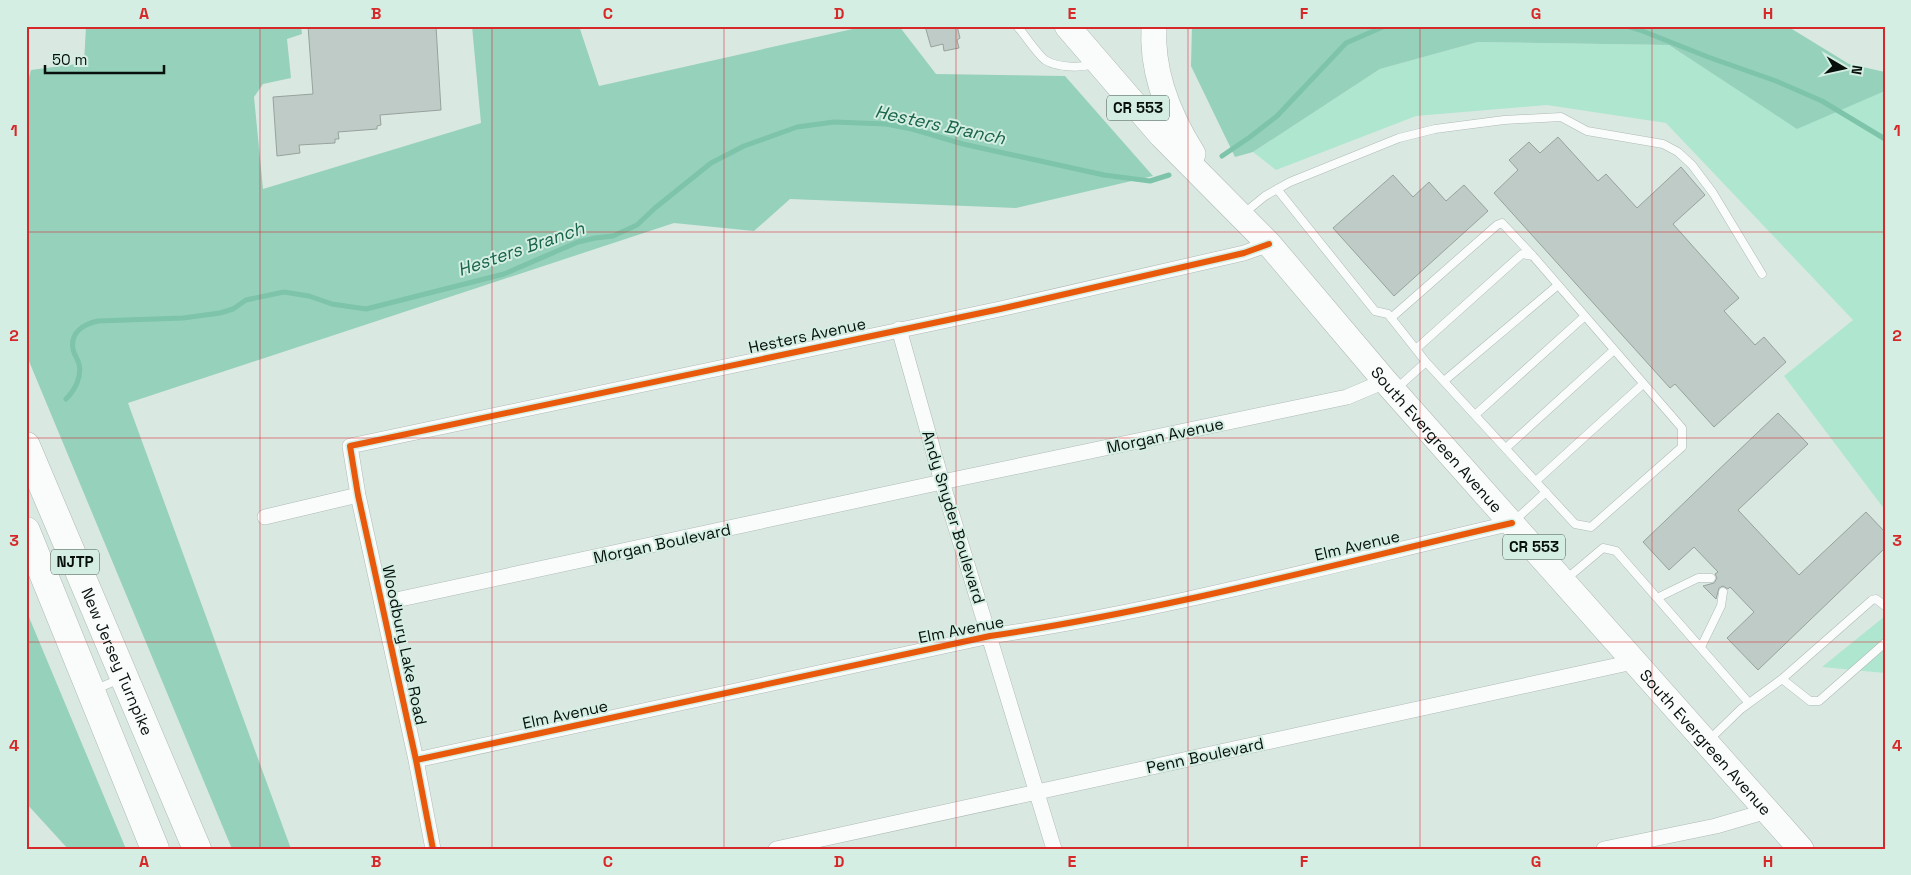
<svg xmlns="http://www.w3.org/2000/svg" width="1911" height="875" font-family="'Space Grotesk',sans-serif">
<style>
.green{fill:#afe6d0}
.forest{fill:#96d1bc}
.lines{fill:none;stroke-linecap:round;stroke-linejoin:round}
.stream{stroke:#7dc4aa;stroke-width:5}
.building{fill:#bfcbc6;stroke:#97a29d}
.service-casing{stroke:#afbab5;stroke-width:9}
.minor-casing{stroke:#afbab5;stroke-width:16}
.primary-casing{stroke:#afbab5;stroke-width:26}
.motorway-casing{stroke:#afbab5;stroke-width:29}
.service{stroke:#f9fcfb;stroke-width:8}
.minor{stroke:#f9fcfb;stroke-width:15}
.primary{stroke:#f9fcfb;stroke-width:25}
.motorway{stroke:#f9fcfb;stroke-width:28}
.cycleway-casing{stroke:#d4eee3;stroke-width:9}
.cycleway{stroke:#e8590c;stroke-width:6}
.grid{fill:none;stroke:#d62828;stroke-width:1;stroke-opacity:0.55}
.labels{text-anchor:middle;stroke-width:4;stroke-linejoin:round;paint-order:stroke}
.shield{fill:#d4eee3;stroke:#44534c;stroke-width:1}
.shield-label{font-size:15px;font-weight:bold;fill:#07100c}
.street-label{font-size:16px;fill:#07100c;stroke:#d4eee3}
.water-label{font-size:18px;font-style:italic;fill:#19634b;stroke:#d4eee3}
.neatline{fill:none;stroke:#d62828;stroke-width:2}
.grid-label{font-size:16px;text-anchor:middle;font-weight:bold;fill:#d62828}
</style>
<rect width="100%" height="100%" fill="#dae8e2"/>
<path class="green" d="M1478,42L1669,45L1797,128L1885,91V510L1784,376L1853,320L1666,123L1547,105L1416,116L1276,170L1253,152L1380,69Z
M1885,616V673L1822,667Z"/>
<path class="forest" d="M86,26H301L302,34L287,39L291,78L263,84L254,97L263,189L481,123L472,26H579L599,86L866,26H899L936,74L1065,76L1153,176L1016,208L790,199L754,231L674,223L128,403L291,849H232L26,354V89L31,70L84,63Z
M1192,26H1787L1849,64L1885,72V91L1797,129L1669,45L1478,42L1380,69L1253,152L1235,157L1191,66Z
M26,610L126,849H68L26,803Z"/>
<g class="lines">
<path class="stream" d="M1627,26L1640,30L1708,57L1776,81L1822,101L1885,139
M1222,156L1250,137L1277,116L1346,43L1385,26
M66,399C75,390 82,377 79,364C78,359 74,355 73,349C70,332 84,324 98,321L183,318L220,313L233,309L246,300L284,292L309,296L332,304L366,309L504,274L578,242L595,238L613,236L637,225L655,208L711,163L744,146L797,127L834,122L886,124L912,129L963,144L1104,175L1150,181L1169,175"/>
</g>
<path class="building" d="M308,26H436L441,110L380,115L381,125L377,126V129L338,132L339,139H335V143L299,145L300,153L277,156L273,97L313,94Z
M925,26H957L960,38L957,40L959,48L944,51L943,44L931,47Z
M1558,137L1598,181L1606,174L1637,208L1681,167L1705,195L1673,224L1739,298L1724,311L1755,345L1764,337L1786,362L1714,427L1675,384L1670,388L1494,193L1518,170L1509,160L1529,142L1540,153Z
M1393,175L1413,197L1429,182L1446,201L1464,185L1488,211L1394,296L1333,228Z
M1778,413L1808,444L1738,510L1799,575L1866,512L1885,532V548L1758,670L1727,638L1754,612L1730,587L1728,589L1723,586L1719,588L1716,599L1703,586L1714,583L1717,578L1715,574L1718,572L1694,547L1669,570L1643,542Z"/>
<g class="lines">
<defs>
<path id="service" d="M1017,26C1024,34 1038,55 1045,60C1058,68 1081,68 1095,64
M1277,189L1375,311L1388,314L1426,362L1575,524L1591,527L1682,447V428L1533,256L1522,254L1416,349
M1243,214L1265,196L1290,182L1399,138L1435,129L1504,120L1561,117L1587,131L1663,144L1678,152L1692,165L1713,193L1762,274
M1391,318L1497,225L1502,223L1533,256
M1444,381L1558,285
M1397,388L1426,362
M1475,415L1585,316
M1506,448L1614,350
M1536,481L1643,384
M1514,521L1546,492
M1565,580L1603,548L1616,551L1749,703
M1657,598L1698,578H1711
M1701,647L1721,606L1723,592
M1782,679L1810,701H1819L1885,643
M96,689L120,679
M1709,740L1741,709L1782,679L1872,600L1876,599L1885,606"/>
<path id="minor" d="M899,329L942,482L1054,849
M265,517L358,495
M382,603L942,482L1347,397L1385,381
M416,760L990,636C1166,610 1339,563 1512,523
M433,849L416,760L358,495L350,446L1000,309L1244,253L1269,244
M776,849L1633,662
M1604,849L1716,826L1767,811"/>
<g id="primary">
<path id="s1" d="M1067,26L1161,135L1269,244L1385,381L1801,849"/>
<path d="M1154,26C1151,73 1169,116 1193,154"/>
</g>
<g id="motorway">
<path id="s2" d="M26,446L197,849"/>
<path d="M26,531L155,849"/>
</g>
</defs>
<use href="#service" class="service-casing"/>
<use href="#minor" class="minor-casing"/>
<use href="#primary" class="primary-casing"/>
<use href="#motorway" class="motorway-casing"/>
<use href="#service" class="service"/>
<use href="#minor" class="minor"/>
<use href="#primary" class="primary"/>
<use href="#motorway" class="motorway"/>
<defs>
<path id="cycleway" d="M416,760L990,636C1166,610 1339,563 1512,523
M433,849L416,760L358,495L350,446L1000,309L1244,253L1269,244"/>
</defs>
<use href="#cycleway" class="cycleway-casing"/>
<use href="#cycleway" class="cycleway"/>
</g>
<path class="grid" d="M260,26V849M492,26V849M724,26V849M956,26V849M1188,26V849M1420,26V849M1652,26V849M26,232H1885M26,438H1885M26,642H1885"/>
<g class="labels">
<g class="shield">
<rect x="1107" y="95.5" width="62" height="25" rx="4"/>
<rect x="1503" y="534.5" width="62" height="25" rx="4"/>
<rect x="51" y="549.5" width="48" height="25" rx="4"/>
</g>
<g class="shield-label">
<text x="1138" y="113">CR 553</text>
<text x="1534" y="552">CR 553</text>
<text x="75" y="567">NJTP</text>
</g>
<g class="street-label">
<text transform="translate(807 335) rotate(-12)" y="6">Hesters Avenue</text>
<text transform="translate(1165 435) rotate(-12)" y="6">Morgan Avenue</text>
<text dy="6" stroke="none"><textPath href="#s1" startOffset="555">South Evergreen Avenue</textPath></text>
<text transform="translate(954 517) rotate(73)" y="6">Andy Snyder Boulevard</text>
<text transform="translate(662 543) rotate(-12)" y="6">Morgan Boulevard</text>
<text transform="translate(1357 545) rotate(-13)" y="6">Elm Avenue</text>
<text transform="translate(961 629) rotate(-11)" y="6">Elm Avenue</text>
<text transform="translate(405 645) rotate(78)" y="6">Woodbury Lake Road</text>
<text dy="6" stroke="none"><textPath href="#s2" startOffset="234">New Jersey Turnpike</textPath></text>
<text transform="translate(565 714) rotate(-12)" y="6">Elm Avenue</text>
<text dy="6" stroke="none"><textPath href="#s1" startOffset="960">South Evergreen Avenue</textPath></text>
<text transform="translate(1205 755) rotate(-12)" y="6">Penn Boulevard</text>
</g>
<g class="water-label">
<text transform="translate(940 125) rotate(12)" y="6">Hesters Branch</text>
<text transform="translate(521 249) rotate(-19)" y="6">Hesters Branch</text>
</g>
</g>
<rect width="1911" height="875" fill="none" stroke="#d4eee3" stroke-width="55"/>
<g transform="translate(1844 68) rotate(99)" stroke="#d4eee3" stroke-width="4" paint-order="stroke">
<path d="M0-4L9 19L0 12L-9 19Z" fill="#07100c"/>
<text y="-8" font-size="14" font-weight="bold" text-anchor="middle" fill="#07100c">N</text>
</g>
<path d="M45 65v8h119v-8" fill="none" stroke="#07100c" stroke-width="2.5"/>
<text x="52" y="65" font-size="15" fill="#07100c" stroke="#d4eee3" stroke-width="4" paint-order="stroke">50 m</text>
<rect x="28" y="28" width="1856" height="820" class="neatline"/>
<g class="grid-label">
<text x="144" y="19">A</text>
<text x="376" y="19">B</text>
<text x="608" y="19">C</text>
<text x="839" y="19">D</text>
<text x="1072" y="19">E</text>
<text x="1304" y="19">F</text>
<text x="1536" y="19">G</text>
<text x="1768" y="19">H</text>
<text x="14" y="136">1</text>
<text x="1897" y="136">1</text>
<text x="14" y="341">2</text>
<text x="1897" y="341">2</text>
<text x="14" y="546">3</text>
<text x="1897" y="546">3</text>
<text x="14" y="751">4</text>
<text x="1897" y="751">4</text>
<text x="144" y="867">A</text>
<text x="376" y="867">B</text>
<text x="608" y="867">C</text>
<text x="839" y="867">D</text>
<text x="1072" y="867">E</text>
<text x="1304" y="867">F</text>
<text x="1536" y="867">G</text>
<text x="1768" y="867">H</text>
</g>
</svg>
